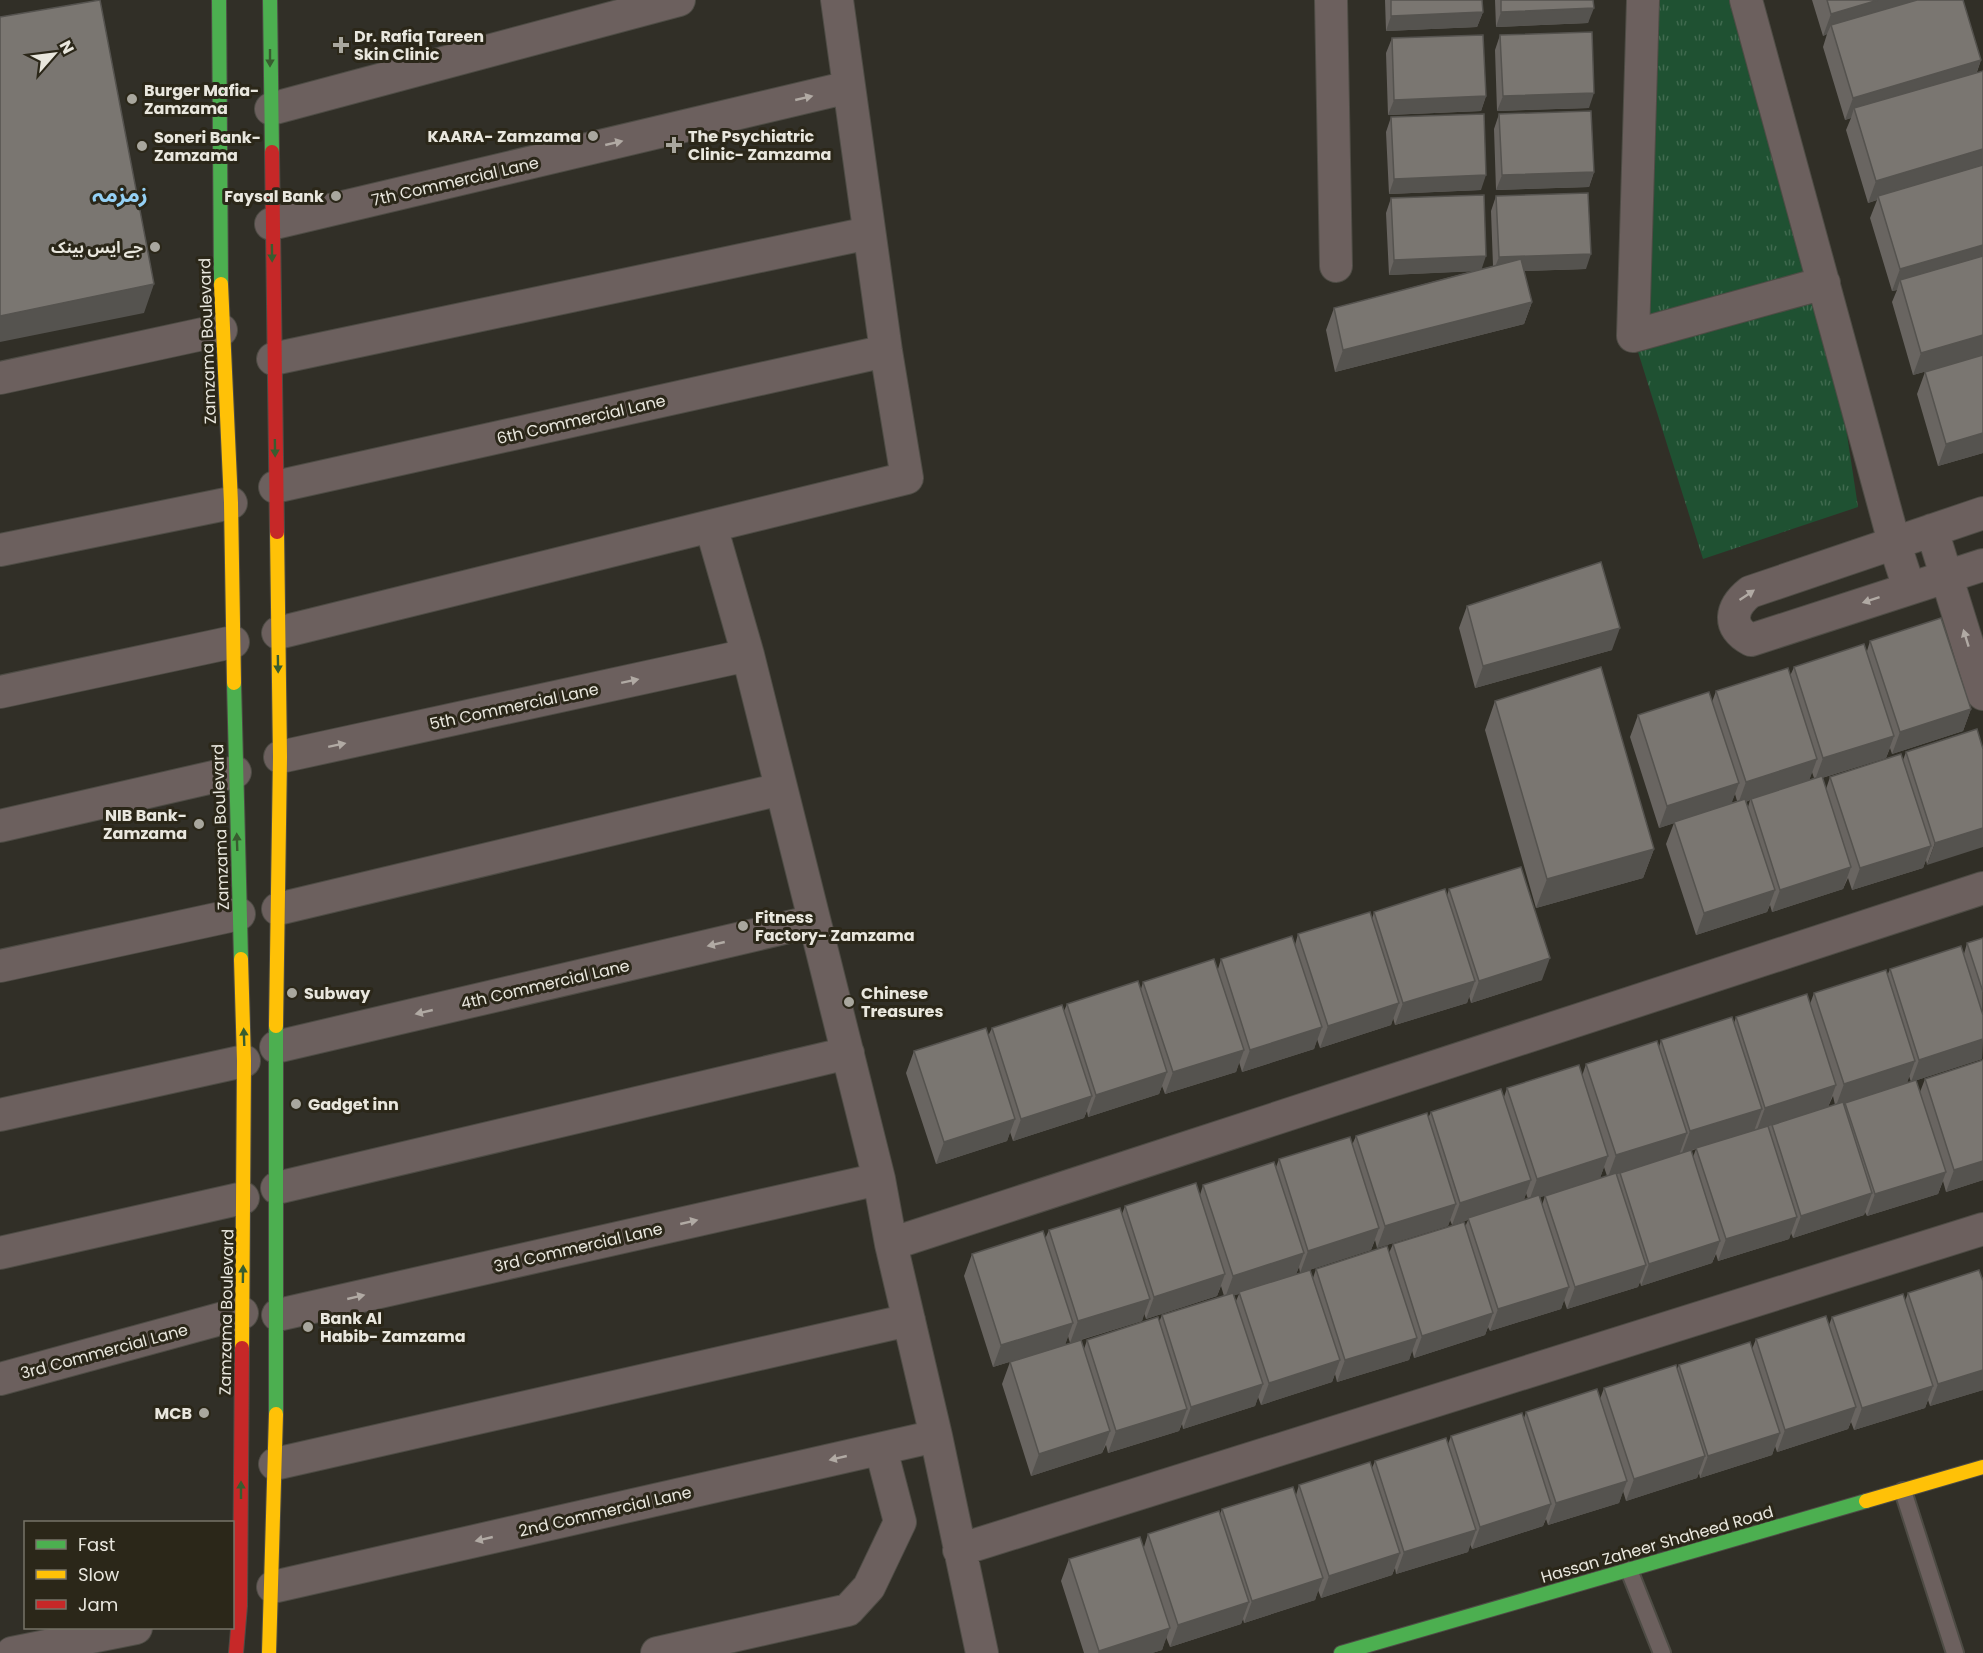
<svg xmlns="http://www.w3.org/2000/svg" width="1983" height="1653" font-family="Poppins,'Noto Sans Arabic',sans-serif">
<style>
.park{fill:url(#park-tufts)}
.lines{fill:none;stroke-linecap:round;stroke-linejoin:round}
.lane-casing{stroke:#4e4c45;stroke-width:20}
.street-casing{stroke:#4e4c45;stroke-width:34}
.fast-casing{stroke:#4e4c45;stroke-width:16}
.slow-casing{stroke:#4e4c45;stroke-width:16}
.jam-casing{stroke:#4e4c45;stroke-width:16}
.lane{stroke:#6c605e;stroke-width:16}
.street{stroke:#6c605e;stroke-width:32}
.fast{stroke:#4caf50;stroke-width:14}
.slow{stroke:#ffc107;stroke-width:14}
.jam{stroke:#c62828;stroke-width:14}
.wall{fill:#696561;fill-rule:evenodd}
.shaded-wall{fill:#55534f}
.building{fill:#7a7671;stroke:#55534f;stroke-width:1.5}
.oneway{fill:#385d2f}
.oneway2{fill:#b1aaa4}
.poi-dot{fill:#a9a79e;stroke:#2b2719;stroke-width:2}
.labels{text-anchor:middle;stroke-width:6;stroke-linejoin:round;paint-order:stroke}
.poi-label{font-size:16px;font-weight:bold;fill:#e9e7de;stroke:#2b2719;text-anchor:start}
.street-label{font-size:16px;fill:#e9e7de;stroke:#2b2719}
.district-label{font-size:22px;font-weight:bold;fill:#94d0f4;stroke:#2b2719}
</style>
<defs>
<pattern id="park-tufts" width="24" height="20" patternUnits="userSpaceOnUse" patternTransform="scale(1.5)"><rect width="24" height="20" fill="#1f5132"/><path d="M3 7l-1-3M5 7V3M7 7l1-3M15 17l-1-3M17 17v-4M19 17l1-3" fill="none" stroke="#406a4f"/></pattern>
</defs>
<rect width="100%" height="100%" fill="#312f27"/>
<path class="park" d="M1643,0H1746L1824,283L1858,507L1703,559L1633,336Z"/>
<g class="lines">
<defs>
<path id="lane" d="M1903,1491L1955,1653
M1629,1570L1662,1653"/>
<path id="street" d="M837,0L886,351L907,478L711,526L748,655L879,1179L891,1244L936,1436L982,1653
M1331,0L1336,266
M1643,0L1633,336L1824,283
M1746,0L1894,542L1909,588
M271,109L679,0
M271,224L849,87
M273,359L869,233
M0,378L221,330
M275,487L886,351
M1983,513L1750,592C1731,607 1726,627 1751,640L1983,565
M1932,530L1983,694
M0,550L231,503
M278,633L711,526
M0,692L233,642
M280,757L748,655
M0,826L235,772
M278,909L781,789
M0,966L239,914
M276,1047L814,921
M0,1115L244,1061
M277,1188L848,1053
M891,1244L1983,888
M0,1253L243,1198
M278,1315L879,1179
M0,1379L242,1313
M275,1464L909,1320
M959,1550L1983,1229
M273,1587L936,1436
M12,1653L136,1628
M657,1653L848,1610L869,1587L900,1522L881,1449"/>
<path id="fast" d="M219,0L221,284
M270,0L272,152
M234,683L241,959
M276,1414V1026
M1341,1653L1866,1501"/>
<path id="slow" d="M221,284L231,503L234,683
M241,959L244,1061L242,1348
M276,1026L280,757L277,532
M1866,1501L1983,1467
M269,1653L276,1414"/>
<path id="jam" d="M272,152L277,532
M236,1653L240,1606L242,1348"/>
</defs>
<use href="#lane" class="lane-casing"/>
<use href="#street" class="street-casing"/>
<use href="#fast" class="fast-casing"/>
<use href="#slow" class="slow-casing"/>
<use href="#jam" class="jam-casing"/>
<use href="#lane" class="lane"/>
<use href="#street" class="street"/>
<use href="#fast" class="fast"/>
<use href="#slow" class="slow"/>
<use href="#jam" class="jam"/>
</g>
<path class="wall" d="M1385,0H1482L1483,12L1477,27L1386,31Z
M1495,0H1593L1588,23L1496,27Z
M1812,0H1963L1981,60L1977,72L1983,355L1913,375L1892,302L1897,290L1892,291L1870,218L1877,200L1868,203L1846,130L1851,118L1845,120L1823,47L1827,34L1823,36Z
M1500,35L1589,108L1497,111L1495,50Z
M1392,38L1486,96L1481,111L1388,115L1386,53Z
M1499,114L1594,172L1589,187L1496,190L1494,129Z
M1391,117L1481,190L1389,194L1386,132Z
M1496,196L1586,269L1524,271L1532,302L1524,324L1335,372L1326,330L1334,308L1473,271L1389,275L1386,213L1391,198L1482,269L1493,266L1491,211Z
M1983,355V453L1938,466L1917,394L1925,372Z
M1467,606L1612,650L1475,688L1459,628Z
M1870,641L1971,709L1963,731L1892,754L1890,748L1886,758L1822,778L1826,789L1830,777L1903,760L1906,752L1977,729L1927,865L1926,860L1923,868L1852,890L1848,878L1843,889L1772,912L1770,905L1767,912L1696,935L1666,844L1674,823L1659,828L1630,737L1638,715L1712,702L1716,691L1790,676L1794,667L1867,651ZM1812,772L1814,778L1809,780ZM1735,794L1737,801L1731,803ZM1750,800L1748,807L1746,802Z
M1495,701L1654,849L1643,878L1536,908L1485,730Z
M1449,889L1542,980L1471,1003L1469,996L1467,1003L1395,1025L1393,1018L1391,1025L1320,1048L1317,1039L1314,1049L1242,1072L1239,1062L1236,1072L1165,1094L1162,1086L1159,1094L1088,1117L1087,1111L1084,1118L1013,1141L1010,1132L1007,1141L936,1164L906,1073L914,1051L988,1036L992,1028L1064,1011L1067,1004L1141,989L1143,982L1218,969L1221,959L1295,945L1298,934L1372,919L1374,912L1447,896Z
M1983,938L1982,1059L1911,1082L1909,1076L1907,1083L1843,1104L1844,1107L1845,1103L1920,1092L1925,1079L1983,1060V1180L1946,1192L1943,1181L1938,1194L1867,1216L1865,1212L1864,1215L1793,1238L1791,1233L1789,1239L1718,1261L1716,1254L1712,1263L1641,1286L1640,1282L1638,1287L1567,1309L1564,1300L1561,1309L1490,1331L1488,1327L1485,1335L1414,1358L1412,1350L1409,1360L1337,1382L1335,1374L1332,1382L1261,1405L1258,1397L1255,1406L1183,1429L1182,1424L1179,1431L1108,1453L1106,1445L1102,1453L1031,1476L1002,1384L1010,1362L1070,1343L1068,1336L1065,1345L993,1367L964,1276L972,1254L1045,1239L1049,1230L1122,1214L1125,1206L1200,1195L1203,1185L1276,1167L1279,1159L1352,1145L1356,1136L1428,1118L1431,1112L1504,1097L1507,1088L1582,1076L1586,1064L1659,1047L1661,1040L1734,1023L1736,1017L1810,1004L1814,993L1887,976L1890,969L1964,954L1967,943ZM1833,1096L1835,1105L1828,1107ZM1696,1149L1693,1157L1691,1151ZM1604,1167L1607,1176L1545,1196L1542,1205L1540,1197L1600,1178ZM1526,1193L1528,1199L1524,1200ZM1450,1220L1452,1225L1468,1220L1465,1227L1393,1244L1389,1253L1316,1269L1313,1278L1296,1274L1299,1267L1300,1273L1371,1250L1375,1240L1377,1248L1448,1226ZM1221,1286L1224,1296L1162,1315L1159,1322L1087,1340L1084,1349L1081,1340L1142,1321L1144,1313L1146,1319L1217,1296ZM1239,1294L1236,1301L1234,1295Z
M1983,1277V1390L1930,1406L1928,1400L1925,1408L1854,1430L1851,1422L1848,1429L1777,1452L1775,1446L1772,1455L1700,1478L1699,1473L1697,1478L1626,1501L1623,1491L1619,1503L1548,1525L1546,1519L1543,1526L1472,1549L1470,1544L1468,1552L1396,1574L1395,1568L1392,1575L1321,1598L1318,1590L1315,1600L1244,1623L1243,1619L1241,1624L1170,1647L1166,1637L1162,1650L1152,1653H1084L1061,1581L1069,1559L1144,1547L1148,1534L1220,1514L1222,1509L1296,1495L1299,1485L1372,1468L1375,1461L1448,1444L1451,1436L1524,1418L1526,1412L1600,1399L1604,1388L1677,1370L1679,1365L1752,1349L1756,1339L1829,1325L1832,1317L1905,1301L1908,1293L1982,1279Z"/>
<path class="shaded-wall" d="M1878,0H1945L1831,25L1827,34L1823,36L1831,14Z
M1594,8L1588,23L1496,27L1501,12Z
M1483,12L1477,27L1386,31L1391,16Z
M1981,60L1973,82L1854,108L1851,118L1845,120L1853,98Z
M1594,93L1589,108L1497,111L1503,96Z
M1486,96L1481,111L1388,115L1394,100Z
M1983,149V169L1878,196L1877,200L1868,203L1876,181Z
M1594,172L1589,187L1496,190L1502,175Z
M1486,175L1481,190L1389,194L1394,179Z
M1983,245V264L1900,280L1897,290L1892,291L1900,269Z
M1591,254L1586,269L1493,272L1499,257Z
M1486,256L1481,271L1389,275L1394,260Z
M154,284L144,313L0,342V316Z
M1532,302L1524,324L1335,372L1343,350Z
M1983,335V355L1913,375L1921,353Z
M1983,433V453L1938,466L1946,444Z
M1620,628L1612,650L1475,688L1483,666Z
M1971,709L1963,731L1892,754L1900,732Z
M1894,736L1886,758L1815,780L1823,758Z
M1817,759L1809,781L1738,804L1746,782Z
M1739,783L1731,805L1659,828L1667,806Z
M1983,828V847L1927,865L1935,843Z
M1931,846L1923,868L1852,890L1860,868Z
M1654,849L1643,878L1536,908L1547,879Z
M1851,867L1843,889L1772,912L1780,890Z
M1775,890L1767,912L1696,935L1704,913Z
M1550,958L1542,980L1471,1003L1479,981Z
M1475,981L1467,1003L1395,1025L1403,1003Z
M1399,1003L1391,1025L1320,1048L1328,1026Z
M1322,1027L1314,1049L1242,1072L1250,1050Z
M1983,1039L1982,1059L1911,1082L1919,1060Z
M1244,1050L1236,1072L1165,1094L1173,1072Z
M1915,1061L1907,1083L1836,1106L1844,1084Z
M1167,1072L1159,1094L1088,1117L1096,1095Z
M1836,1085L1828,1107L1757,1130L1765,1108Z
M1092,1096L1084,1118L1013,1141L1021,1119Z
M1762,1109L1754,1131L1682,1153L1690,1131Z
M1015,1119L1007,1141L936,1164L944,1142Z
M1687,1133L1679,1155L1608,1177L1616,1155Z
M1608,1156L1600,1178L1529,1201L1537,1179Z
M1983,1161V1180L1946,1192L1954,1170Z
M1946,1172L1938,1194L1867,1216L1875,1194Z
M1531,1180L1523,1202L1452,1225L1460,1203Z
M1872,1193L1864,1215L1793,1238L1801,1216Z
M1456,1204L1448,1226L1377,1248L1385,1226Z
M1797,1217L1789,1239L1718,1261L1726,1239Z
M1379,1228L1371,1250L1300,1273L1308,1251Z
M1720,1241L1712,1263L1641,1286L1649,1264Z
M1304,1253L1296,1275L1239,1292V1294L1225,1298L1233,1276Z
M1646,1265L1638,1287L1567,1309L1575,1287Z
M1225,1274L1217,1296L1146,1319L1154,1297Z
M1569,1287L1561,1309L1490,1331L1498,1309Z
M1150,1299L1142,1321L1070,1343L1078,1321Z
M1493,1313L1485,1335L1414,1358L1422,1336Z
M1073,1323L1065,1345L993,1367L1001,1345Z
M1417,1338L1409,1360L1337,1382L1345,1360Z
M1340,1360L1332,1382L1261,1405L1269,1383Z
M1983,1370V1390L1930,1406L1938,1384Z
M1263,1384L1255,1406L1183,1429L1191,1407Z
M1933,1386L1925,1408L1854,1430L1862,1408Z
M1856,1407L1848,1429L1777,1452L1785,1430Z
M1187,1409L1179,1431L1108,1453L1116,1431Z
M1110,1431L1102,1453L1031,1476L1039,1454Z
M1780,1433L1772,1455L1700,1478L1708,1456Z
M1705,1456L1697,1478L1626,1501L1634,1479Z
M1627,1481L1619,1503L1548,1525L1556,1503Z
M1551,1504L1543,1526L1472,1549L1480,1527Z
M1476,1530L1468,1552L1396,1574L1404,1552Z
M1400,1553L1392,1575L1321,1598L1329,1576Z
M1323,1578L1315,1600L1244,1623L1252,1601Z
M1249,1602L1241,1624L1170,1647L1178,1625Z
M1170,1628L1162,1650L1152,1653H1098L1099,1651Z"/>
<path class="building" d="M100,0L154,284L0,316V17Z
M1391,0H1482L1483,12L1391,16Z
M1501,0H1593L1594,8L1501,12Z
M1827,0H1878L1831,14Z
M1917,0H1963L1981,60L1853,98L1831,25Z
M1592,32L1594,93L1503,96L1500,35Z
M1483,35L1486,96L1394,100L1392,38Z
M1983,71V149L1876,181L1854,108Z
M1591,111L1594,172L1502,175L1499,114Z
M1484,114L1486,175L1394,179L1391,117Z
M1983,165V245L1900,269L1878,196Z
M1588,193L1591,254L1499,257L1496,196Z
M1484,195L1486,256L1394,260L1391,198Z
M1983,256V335L1921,353L1900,280Z
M1521,259L1532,302L1343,350L1334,308Z
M1983,355V433L1946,444L1925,372Z
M1601,562L1620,628L1483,666L1467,606Z
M1941,618L1971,709L1900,732L1870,641Z
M1864,644L1894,736L1823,758L1794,667Z
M1601,667L1654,849L1547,879L1495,701Z
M1788,668L1817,759L1746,782L1716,691Z
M1709,692L1739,783L1667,806L1638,715Z
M1977,729L1983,749V828L1935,843L1906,752Z
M1901,754L1931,846L1860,868L1830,777Z
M1822,776L1851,867L1780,890L1751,799Z
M1745,799L1775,890L1704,913L1674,822Z
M1521,867L1550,958L1479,981L1449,889Z
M1445,889L1475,981L1403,1003L1374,912Z
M1370,912L1399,1003L1328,1026L1298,934Z
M1292,936L1322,1027L1250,1050L1221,959Z
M1983,938V992L1967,943Z
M1961,946L1983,1015V1039L1919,1060L1890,969Z
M1214,959L1244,1050L1173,1072L1143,982Z
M1886,970L1915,1061L1844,1084L1814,993Z
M1138,981L1167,1072L1096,1095L1067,1004Z
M1807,994L1836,1085L1765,1108L1736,1017Z
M1062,1005L1092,1096L1021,1119L992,1028Z
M1732,1017L1762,1109L1690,1131L1661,1040Z
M986,1028L1015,1119L944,1142L914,1051Z
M1657,1041L1687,1133L1616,1155L1586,1064Z
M1983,1060V1161L1954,1170L1925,1079Z
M1579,1065L1608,1156L1537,1179L1507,1088Z
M1916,1080L1946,1172L1875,1194L1845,1103Z
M1501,1089L1531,1180L1460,1203L1431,1112Z
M1843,1102L1872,1193L1801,1216L1772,1125Z
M1427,1113L1456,1204L1385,1226L1356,1136Z
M1768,1126L1797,1217L1726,1239L1696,1148Z
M1350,1137L1379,1228L1308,1251L1279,1159Z
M1691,1150L1720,1241L1649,1264L1620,1173Z
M1274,1162L1304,1253L1233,1276L1203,1185Z
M1616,1173L1646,1265L1575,1287L1545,1196Z
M1196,1183L1225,1274L1154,1297L1125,1206Z
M1539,1195L1569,1287L1498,1309L1468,1218Z
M1120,1208L1150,1299L1078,1321L1049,1230Z
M1464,1222L1493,1313L1422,1336L1393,1244Z
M1043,1231L1073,1323L1001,1345L972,1254Z
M1387,1246L1417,1338L1345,1360L1316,1269Z
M1310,1270L1340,1360L1269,1383L1239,1292Z
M1979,1270L1983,1281V1370L1938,1384L1908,1293Z
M1233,1293L1263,1384L1191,1407L1162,1315Z
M1903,1294L1933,1386L1862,1408L1832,1317Z
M1826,1316L1856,1407L1785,1430L1756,1339Z
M1158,1317L1187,1409L1116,1431L1087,1340Z
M1081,1340L1110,1431L1039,1454L1010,1362Z
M1750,1342L1780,1433L1708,1456L1679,1365Z
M1676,1365L1705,1456L1634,1479L1604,1388Z
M1597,1389L1627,1481L1556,1503L1526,1412Z
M1522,1413L1551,1504L1480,1527L1451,1436Z
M1446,1438L1476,1530L1404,1552L1375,1461Z
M1370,1462L1400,1553L1329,1576L1299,1485Z
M1293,1487L1323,1578L1252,1601L1222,1509Z
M1219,1511L1249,1602L1178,1625L1148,1534Z
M1140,1537L1170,1628L1099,1651L1069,1559Z"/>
<defs><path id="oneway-solid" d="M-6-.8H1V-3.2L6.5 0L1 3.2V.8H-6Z" transform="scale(1.5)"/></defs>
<g class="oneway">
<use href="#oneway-solid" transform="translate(270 58) rotate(90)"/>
<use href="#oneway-solid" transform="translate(272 253) rotate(89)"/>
<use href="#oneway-solid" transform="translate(275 448) rotate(89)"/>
<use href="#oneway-solid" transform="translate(278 664) rotate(89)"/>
<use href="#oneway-solid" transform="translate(237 842) rotate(-92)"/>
<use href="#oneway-solid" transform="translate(244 1037) rotate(-92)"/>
<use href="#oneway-solid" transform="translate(243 1274) rotate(-89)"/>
<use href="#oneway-solid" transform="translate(241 1490) rotate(-90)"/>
</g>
<g class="oneway2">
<use href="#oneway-solid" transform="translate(804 98) rotate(-13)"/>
<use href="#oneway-solid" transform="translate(614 143) rotate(-13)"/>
<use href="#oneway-solid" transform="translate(1747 595) rotate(-34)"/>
<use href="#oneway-solid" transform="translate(1871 600) rotate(162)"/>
<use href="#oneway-solid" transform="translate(1966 638) rotate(-107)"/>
<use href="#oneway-solid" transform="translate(630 681) rotate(-12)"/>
<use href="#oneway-solid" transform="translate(337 745) rotate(-12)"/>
<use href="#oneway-solid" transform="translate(716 944) rotate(167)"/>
<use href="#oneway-solid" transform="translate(424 1012) rotate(167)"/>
<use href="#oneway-solid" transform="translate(689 1222) rotate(-13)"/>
<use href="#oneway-solid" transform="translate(356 1297) rotate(-13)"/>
<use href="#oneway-solid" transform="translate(838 1458) rotate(167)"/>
<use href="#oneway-solid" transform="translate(484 1539) rotate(167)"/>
</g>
<g class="poi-dot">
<path d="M338 36h6v6h6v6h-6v6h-6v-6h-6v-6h6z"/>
<circle cx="132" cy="99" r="6"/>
<circle cx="593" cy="136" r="6"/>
<path d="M671 136h6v6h6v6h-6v6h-6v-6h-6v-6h6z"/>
<circle cx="142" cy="146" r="6"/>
<circle cx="336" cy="196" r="6"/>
<circle cx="155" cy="247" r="6"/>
<circle cx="199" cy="824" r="6"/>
<circle cx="743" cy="926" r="6"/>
<circle cx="292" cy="993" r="6"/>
<circle cx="849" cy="1002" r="6"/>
<circle cx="296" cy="1104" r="6"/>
<circle cx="308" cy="1327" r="6"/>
<circle cx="204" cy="1413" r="6"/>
</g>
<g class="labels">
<g class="poi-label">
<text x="354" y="42">Dr. Rafiq Tareen<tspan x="354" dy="18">Skin Clinic</tspan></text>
<text x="144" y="96">Burger Mafia-<tspan x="144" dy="18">Zamzama</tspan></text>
<text x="581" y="142" text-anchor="end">KAARA- Zamzama</text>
<text x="688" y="142">The Psychiatric<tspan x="688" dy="18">Clinic- Zamzama</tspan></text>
<text x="154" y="143">Soneri Bank-<tspan x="154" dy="18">Zamzama</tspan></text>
<text x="324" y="202" text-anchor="end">Faysal Bank</text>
<text x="143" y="253" text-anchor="end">جے ایس بینک</text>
<text x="187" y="821" text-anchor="end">NIB Bank-<tspan x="187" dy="18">Zamzama</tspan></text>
<text x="755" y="923">Fitness<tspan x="755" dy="18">Factory- Zamzama</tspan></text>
<text x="304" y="999">Subway</text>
<text x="861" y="999">Chinese<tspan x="861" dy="18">Treasures</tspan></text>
<text x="308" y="1110">Gadget inn</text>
<text x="320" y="1324">Bank Al<tspan x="320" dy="18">Habib- Zamzama</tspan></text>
<text x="192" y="1419" text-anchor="end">MCB</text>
</g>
<g class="street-label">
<text transform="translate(455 181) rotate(-13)" y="6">7th Commercial Lane</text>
<text transform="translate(207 341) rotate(-92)" y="6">Zamzama Boulevard</text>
<text transform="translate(581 419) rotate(-13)" y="6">6th Commercial Lane</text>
<text transform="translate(514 706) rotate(-12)" y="6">5th Commercial Lane</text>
<text transform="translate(220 827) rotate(-92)" y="6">Zamzama Boulevard</text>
<text transform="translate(545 984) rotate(-13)" y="6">4th Commercial Lane</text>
<text transform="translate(578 1247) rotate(-13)" y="6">3rd Commercial Lane</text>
<text transform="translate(226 1312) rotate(-89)" y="6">Zamzama Boulevard</text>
<text transform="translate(104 1351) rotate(-15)" y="6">3rd Commercial Lane</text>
<text transform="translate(605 1511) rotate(-13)" y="6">2nd Commercial Lane</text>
<text transform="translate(1657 1544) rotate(-16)" y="6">Hassan Zaheer Shaheed Road</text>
</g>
<g class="district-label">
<text x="120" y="202">زمزمہ</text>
</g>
</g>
<rect x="24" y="1521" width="210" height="108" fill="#2b2719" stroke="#777468" stroke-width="1.5"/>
<rect x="36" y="1540" width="30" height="9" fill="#4caf50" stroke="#777468" stroke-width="1.5"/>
<text x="78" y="1551" font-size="18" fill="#e9e7de">Fast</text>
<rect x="36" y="1570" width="30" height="9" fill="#ffc107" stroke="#777468" stroke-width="1.5"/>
<text x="78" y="1581" font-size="18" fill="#e9e7de">Slow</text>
<rect x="36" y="1600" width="30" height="9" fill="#c62828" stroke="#777468" stroke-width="1.5"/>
<text x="78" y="1611" font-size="18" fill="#e9e7de">Jam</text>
<g transform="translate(54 54) rotate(62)" stroke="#2b2719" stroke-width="4.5" paint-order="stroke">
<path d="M0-4.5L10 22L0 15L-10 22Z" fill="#e9e7de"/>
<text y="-9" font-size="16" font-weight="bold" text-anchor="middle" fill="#e9e7de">N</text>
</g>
</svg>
